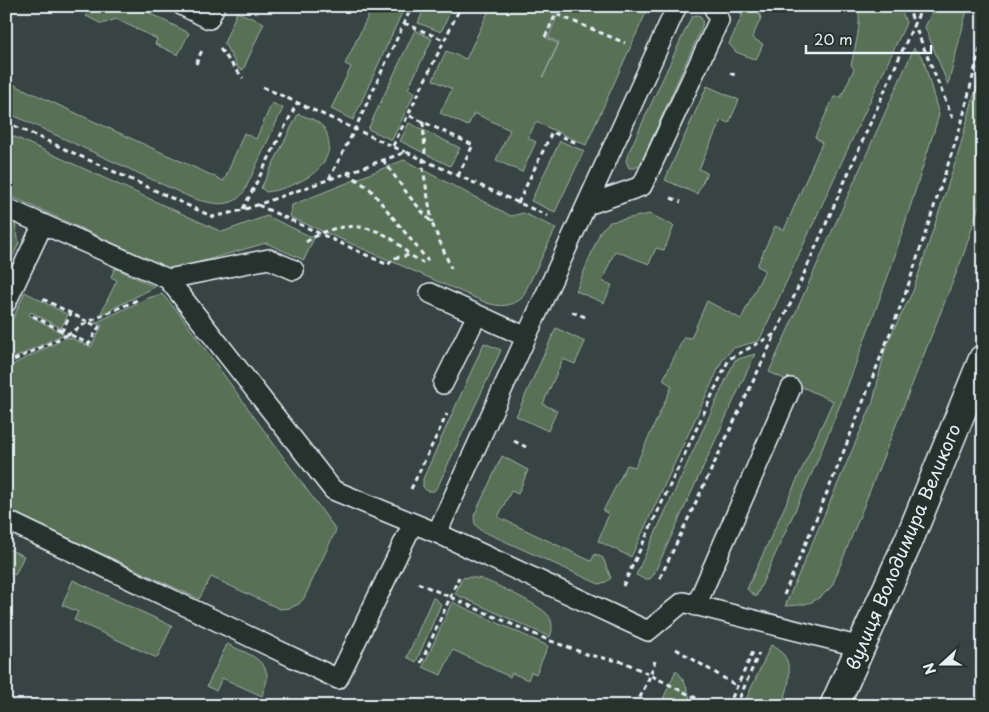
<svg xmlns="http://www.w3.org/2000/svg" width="989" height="712" font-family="'Playpen Sans',sans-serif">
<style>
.green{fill:#587056;stroke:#a0b0a7}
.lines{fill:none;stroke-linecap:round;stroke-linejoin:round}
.service-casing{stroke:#e8f1f8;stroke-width:22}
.secondary-casing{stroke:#e8f1f8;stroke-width:31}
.path{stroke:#e8f1f8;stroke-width:3;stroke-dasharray:5 4;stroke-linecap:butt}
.service{stroke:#26332d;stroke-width:19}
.secondary{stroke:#26332d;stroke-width:28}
.labels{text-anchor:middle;stroke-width:5;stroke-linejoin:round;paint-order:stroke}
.street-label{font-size:18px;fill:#e8f1f8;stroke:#26332d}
</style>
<rect width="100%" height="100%" fill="#374443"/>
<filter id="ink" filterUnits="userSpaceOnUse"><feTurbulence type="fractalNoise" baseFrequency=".02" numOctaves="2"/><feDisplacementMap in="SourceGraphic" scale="10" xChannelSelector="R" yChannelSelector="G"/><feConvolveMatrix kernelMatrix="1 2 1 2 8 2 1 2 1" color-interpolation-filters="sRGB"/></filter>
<g filter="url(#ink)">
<path class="green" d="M91,6H135L189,33L178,55L155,44L157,39L116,19L102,24L86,16Z
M373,6H405L353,120L331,109L351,67L345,64Z
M425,6H453L441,32L418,23Z
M491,6H560L545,37L558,44L543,77L559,43L548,37L562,6H649L586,145L536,122L528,138L536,142L522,172L496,160L510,130L474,113L468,126L440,113L452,89L433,80L446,51L466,59Z
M738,6H756L761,18L752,38L763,44L756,60L736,52L729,44L742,16Z
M858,6H900L906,23L759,341L733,348L722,361L631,557L598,541L609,514L603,511L627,465L635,467L672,386L663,380L684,337L691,338L707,301L741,319L765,270L757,266L775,226L784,230L822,143L815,137L834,97H841L854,69L851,65C855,47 862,25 858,6Z
M935,6H968L948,85L925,27Z
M237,12L264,23L243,70L238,68L224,43Z
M697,15L700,16C703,21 703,24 701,29L640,165L635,168H629L626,161L628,154L690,20L693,16Z
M415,30L432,39L408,89L415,92L392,140L368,129Z
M914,48L923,58L939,115L891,268L846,390L816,464L756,597L747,589L833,401L769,372Z
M983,62V193L963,256L832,586C816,603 808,605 785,606L873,402L886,345L913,291L959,151Z
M6,81L224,181L244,133L256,139L272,103L283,108L244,192C231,210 212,203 194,199L6,112Z
M707,86L739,100L729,123L721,120L699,169L707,173L697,194L665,180Z
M298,114C306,117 316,119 322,126C327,130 328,138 329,144C330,173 290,189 266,192L261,188Z
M409,123L460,148L450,166L400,141Z
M6,133L222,232L267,216L314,238L304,260L266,243L172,270L6,194Z
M560,141L584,151L555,212L531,201Z
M404,160L511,216L523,213L556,228L522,298C511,307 501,307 487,303L290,217L292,205Z
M650,214L674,226L664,250L656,248L649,264L615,251L602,281L612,285L604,303L576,291L601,230L610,222Z
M6,217L15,223L19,243L6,272Z
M115,268L155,287L100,315L117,280L111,277Z
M25,292L68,315L61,328L31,312L29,315L64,334L6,362V334Z
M162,294L179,313L336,530L304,598L299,604L290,608L280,609L211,577L199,599L6,509V368L68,337L91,347L102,326L95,323L148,298Z
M556,328L585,342L575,364L563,359L543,404L557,411L548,431L516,416Z
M484,343L501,350L438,486L434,491H427L423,487V479Z
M755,354L654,574L650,579H644L636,575L735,360Z
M502,456L528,470L518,494L511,491L498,517L591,561L595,554L603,558L611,578L606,582L599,584L480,530L475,524L474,516Z
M6,548L24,556L15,575L6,571Z
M470,577C474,578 478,578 482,579C495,584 540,605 548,615C553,621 553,630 550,637L455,594L462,578Z
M73,580L172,626L157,658L74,620L78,612L62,605Z
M433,597L441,604L416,662L407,657Z
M452,602L548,646L536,674L531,672L528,680L512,673L510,677L453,650L441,675L423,667Z
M227,644C241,651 270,659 267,680C266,685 263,691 262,696L222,678L216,691L207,686Z
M771,645C797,657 790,684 782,706H743Z
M676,670C684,678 691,695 690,706H674L673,703L663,699Z"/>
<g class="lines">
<defs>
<path id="service" d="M183,6L209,19L215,6
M587,205L642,186L719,20L713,6
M6,208L168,279L333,490L437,533L648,631L683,602L861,647
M168,279L269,259L294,270
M430,293L526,337
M6,303L43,224
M443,384L477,315
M6,520L338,679L413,523
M437,533L677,6
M696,606L791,388"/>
<path id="secondary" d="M834,706L909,540L983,359"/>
</defs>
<use href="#service" class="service-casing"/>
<use href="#secondary" class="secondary-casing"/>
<path class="path" d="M923,6L914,24L954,121
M404,23L444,40
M545,37L556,14L625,43
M220,49L243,78
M196,64L203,48
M730,73L737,76
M263,87L405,152
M6,122L213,217L243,210L406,152L548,216
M423,122L425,152L423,160V168L432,222
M393,146L408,115
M383,160L409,196L432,223L451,268
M347,173L370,189L428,261
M458,176L473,145L408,115L461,6
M329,179L355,129L412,6
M671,198L681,202
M518,203L552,132L579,144
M258,205L388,265L394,258L410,255L423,263
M243,209L297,103
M306,242C333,223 364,221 392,239C399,244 404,250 410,255
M43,299L88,322L137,300
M572,312L588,318
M33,316L62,331
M6,364L69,334L89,344L99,327L88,322L69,334L62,331L71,313
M514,441L526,447
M411,489L447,414
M660,578L775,335
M418,583L548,640L589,655L624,662L712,706
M623,586L729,359L775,334L792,301L914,24L908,6
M784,595L834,476L905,295L961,125L983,36
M676,649L737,686
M421,663L459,577
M636,706L650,676L655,661
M728,706L753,652
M736,706L759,653"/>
<use href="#service" class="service"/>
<use href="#secondary" class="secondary"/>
</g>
</g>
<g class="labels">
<g class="street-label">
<text transform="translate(904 547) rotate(-67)" y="6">вулиця Володимира Великого</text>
</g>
</g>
<rect width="989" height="712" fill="none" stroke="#26332d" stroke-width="25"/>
<rect x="12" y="12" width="964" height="687" fill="none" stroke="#e8f1f8" stroke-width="2" filter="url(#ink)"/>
<g transform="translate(942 664) rotate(249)" stroke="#26332d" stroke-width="4" paint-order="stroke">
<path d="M0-4L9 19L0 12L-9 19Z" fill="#e8f1f8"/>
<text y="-8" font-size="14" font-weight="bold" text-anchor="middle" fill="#e8f1f8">N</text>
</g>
<path d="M806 45v8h125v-8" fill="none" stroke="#e8f1f8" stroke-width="2.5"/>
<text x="814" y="45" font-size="15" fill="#e8f1f8" stroke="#26332d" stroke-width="4" paint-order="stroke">20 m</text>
</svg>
